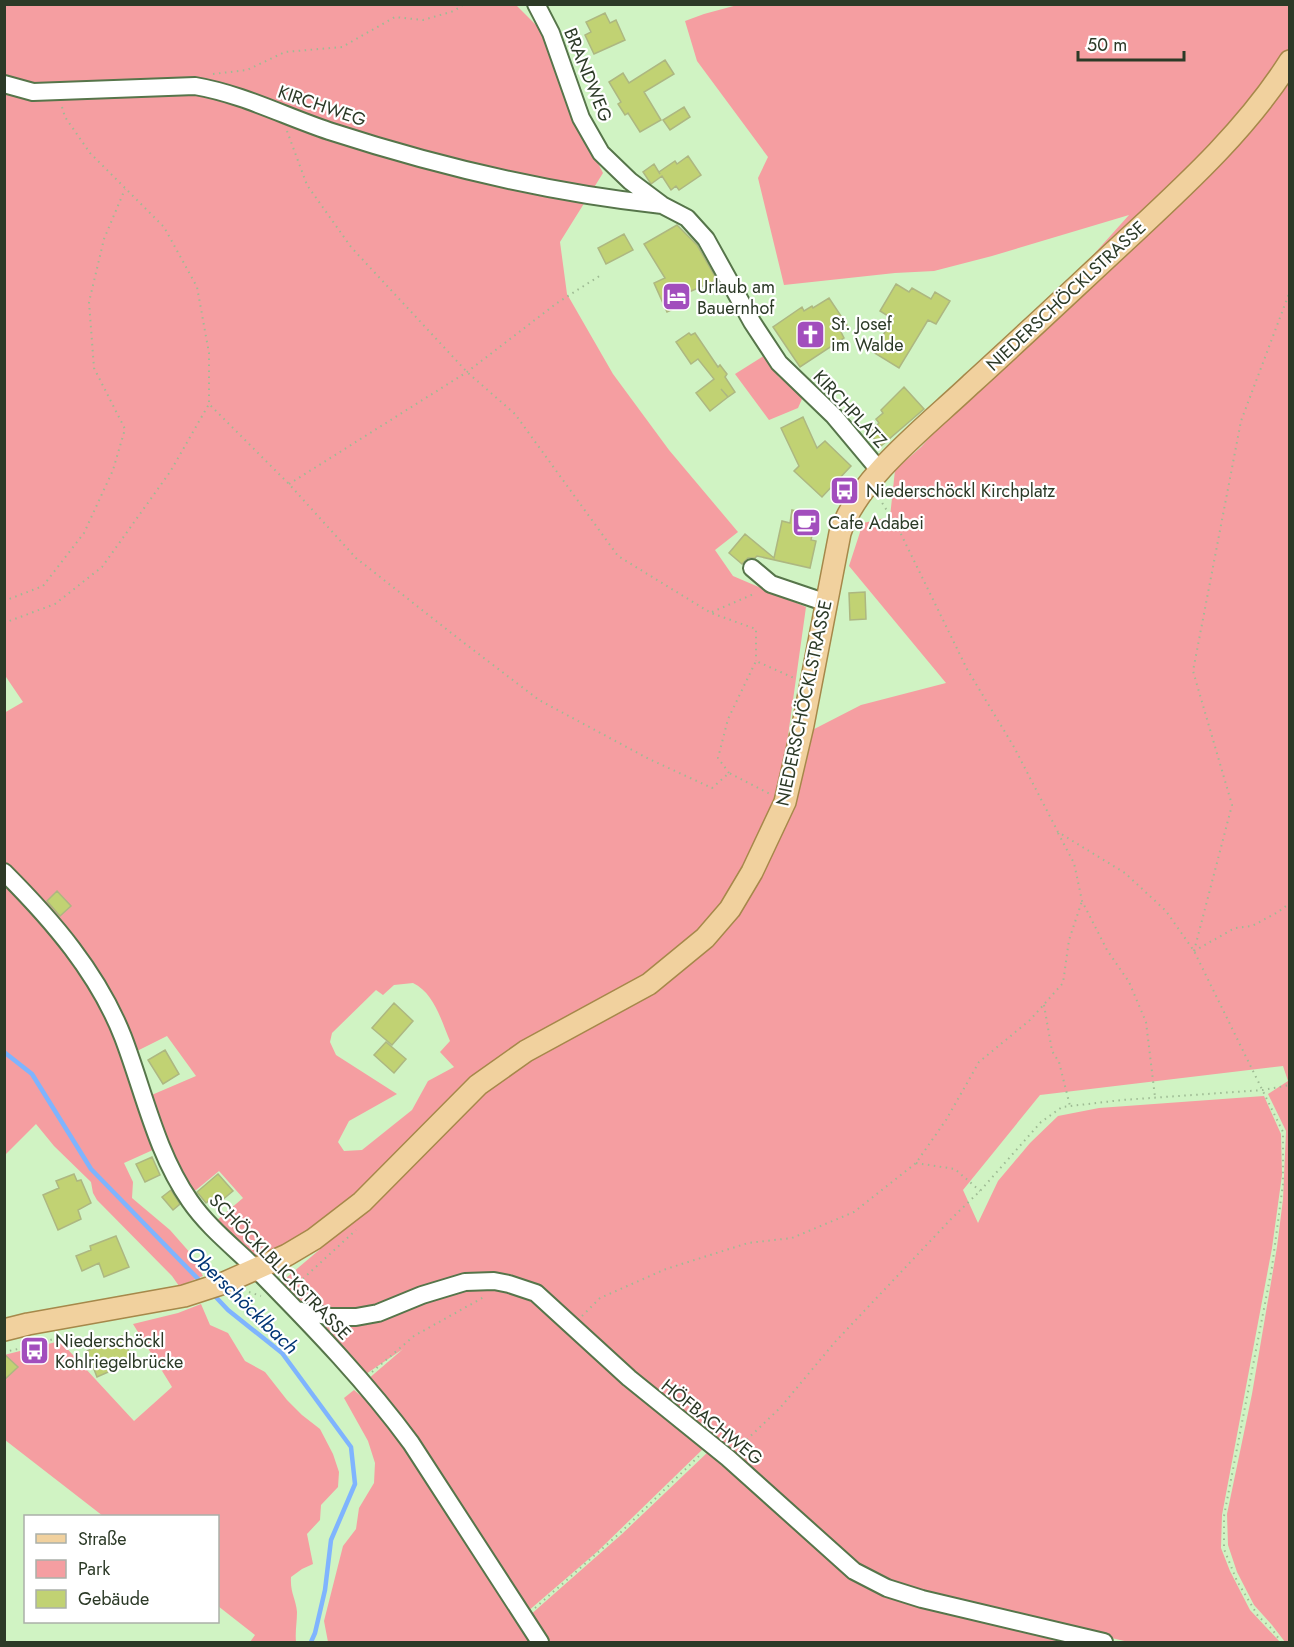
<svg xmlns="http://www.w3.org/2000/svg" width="1294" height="1647" font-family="Jost,sans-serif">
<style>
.green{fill:#f59ea1;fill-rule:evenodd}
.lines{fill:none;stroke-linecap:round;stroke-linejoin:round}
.stream{stroke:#7fb4fe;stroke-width:4.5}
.building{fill:#c1d273;stroke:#adb781;stroke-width:1.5}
.minor-casing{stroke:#56754a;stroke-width:20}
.major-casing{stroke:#a6884a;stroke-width:24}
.path{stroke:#9ebb94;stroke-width:2;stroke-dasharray:1.5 4.5;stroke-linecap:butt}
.minor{stroke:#fff;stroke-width:16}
.major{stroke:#f1d19e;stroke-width:21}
.labels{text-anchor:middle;stroke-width:4.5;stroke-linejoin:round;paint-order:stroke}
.street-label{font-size:18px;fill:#2c3a27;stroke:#fff}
.poi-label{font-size:18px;fill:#2c3a27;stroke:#fff;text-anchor:start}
.water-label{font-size:20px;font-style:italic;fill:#013575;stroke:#fff}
</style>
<rect width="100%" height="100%" fill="#d0f3c3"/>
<path class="green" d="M741,4L1289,5L1290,1635L1288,1642H1285L1272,1625L1254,1605L1237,1572L1228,1545L1227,1514L1252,1394L1277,1247L1283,1199L1286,1131L1268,1094L1288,1081L1283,1066L1040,1095L963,1190L978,1223L998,1181L1030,1143L1058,1116L1099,1108L1264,1096L1281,1134L1282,1175L1272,1248L1222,1515L1221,1548L1230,1571L1250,1610L1280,1642H1129L936,1598L859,1567L596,1340L539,1284L515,1287L531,1295L705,1447L598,1551L527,1612L367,1380L403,1349L363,1376L279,1284L351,1223C339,1226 325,1226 313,1230C293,1236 275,1259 253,1256L216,1221L243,1198L219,1171L190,1195L147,1097L196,1076L167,1036L133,1053L126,1034L5,867L4,713L23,702L4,674L5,5H516L548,37L576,120L603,173L560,242L567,294L613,374L669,450L738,532L715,550L733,576L806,607L787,743L861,705L946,683L849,566L863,523L890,517L895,470L921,447L1129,215L992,256L934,271L895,273L784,285L758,178L768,157L697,61L685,21L704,14ZM413,983C434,993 441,1020 450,1041L440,1052L454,1067L428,1081L412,1110L362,1150L344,1151L338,1142L349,1121L397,1094L336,1055L330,1042L332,1033L376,990L383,995L394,985Z
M765,355L779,377L796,388L802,399L798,408L769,420L735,374Z
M4,883C50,928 93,980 117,1040C131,1075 143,1112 155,1149L124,1163L133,1182L132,1198L170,1230L192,1255L203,1276L179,1286L172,1276L97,1200L93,1193L91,1182L54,1146L36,1124L5,1155Z
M201,1304L210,1325L228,1333L245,1361L265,1372L287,1400L302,1415L320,1429L333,1454L339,1472L338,1487L321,1505L320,1520L307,1534L313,1564L302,1569L291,1577C290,1593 296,1599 297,1612C297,1622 295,1632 296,1642H250L255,1635L218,1606V1516H103L5,1440L4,1355L60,1341L134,1421L172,1387L133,1324L178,1313Z
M354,1390L381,1413L532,1642H328L324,1621L343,1546L356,1529L359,1508L374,1483L375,1463L368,1441L344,1398Z
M709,1451L854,1579L1083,1642H547L529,1616L622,1534Z"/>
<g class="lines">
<path class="stream" d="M4,1052L32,1074L91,1169L202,1283
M212,1293L228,1310L282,1353L351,1447L355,1484L331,1540L325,1590L315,1633L311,1642"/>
</g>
<path class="building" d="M605,13L610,23L616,20L625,40L594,54L585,35L591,32L586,22Z
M665,60L674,74L644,92L661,120L640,132L628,113L625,115L618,104L621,102L609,82L623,73L629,83Z
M684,107L690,117L670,130L663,120Z
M688,156L701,175L679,190L676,186L671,190L662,176L651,184L643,172L654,164L660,174L659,172L675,161L677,164Z
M677,225L697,245L717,280L682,295L686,303L667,312L654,283L665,278L644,244Z
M624,234L633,250L606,264L598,248Z
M896,284L909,292L912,288L931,299L935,292L950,301L936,324L928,320L899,368L873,352L893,319L880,311Z
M829,298L847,325L840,330L844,338L800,367L773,327L802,307L804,311L812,306L813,308Z
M689,333L691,335L695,333L718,367L720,365L727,374L725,377L735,392L728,397L721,389L728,397L710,411L696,393L714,379L698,359L691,364L676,342Z
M904,387L924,409L881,446L869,433L879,423L876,419L883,413L881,410Z
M803,417L817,448L825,441L851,466L822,497L794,471L799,466L781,428Z
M792,510L816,516L811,540L816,541L810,568L757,556L755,558H748L742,564L729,553L745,534L774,558L782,521L790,523Z
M865,592L866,619L850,620L849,593Z
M57,891L71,906L60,916L47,901Z
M394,1003L413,1021L392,1045L372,1028Z
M386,1042L406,1059L394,1073L374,1055Z
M165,1050L179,1074L163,1084L148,1060Z
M152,1157L160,1175L145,1182L136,1164Z
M74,1174L77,1181L81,1180L91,1203L78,1210L81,1219L58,1230L43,1195L59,1188L56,1181Z
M218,1174L233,1191L221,1201L216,1195L206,1203L197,1192Z
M171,1190L180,1204L173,1210L162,1197Z
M116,1236L129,1267L104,1277L99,1263L82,1271L76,1256L91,1250L90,1246Z
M122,1336L133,1361L97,1377L87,1351Z
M4,1354L18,1367L4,1380Z"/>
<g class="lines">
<defs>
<path id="minor" d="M536,4L551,33L581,118L601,153L630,181L662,205L687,218L706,239L752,322L779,363L834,416L880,471
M4,84L33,92L195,86C242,94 284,116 329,131C437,166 549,193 662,205
M752,568L771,584L827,603
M4,872C52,920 98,973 123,1037C144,1092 156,1152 190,1201C210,1230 239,1251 263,1276C315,1329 367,1383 411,1443L540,1642
M297,1310L331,1317H356L378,1313L422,1295L465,1282L494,1281L509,1284L536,1293L629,1378L728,1458L854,1571L887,1588L922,1599L1104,1642"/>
<path id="major" d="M4,1330L28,1324L184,1296L224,1283L287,1255L314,1239L362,1202L478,1085L526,1051L649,984L705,938L730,909L752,872L785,802L803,725L840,533C858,478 929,424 971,384C1026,334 1080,283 1134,233C1191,180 1248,127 1290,61"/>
</defs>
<use href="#minor" class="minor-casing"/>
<use href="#major" class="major-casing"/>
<path class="path" d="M213,74L247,70L285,52L342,47L395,17L423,20L454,11L464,4
M62,107L65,117L90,153L164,227L197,287L209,353V404
M287,131L307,185L351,247L467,372L515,414L618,556L711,613L756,629V661
M289,484L467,372L557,303L601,275
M879,498L898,528L967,669L1014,747L1058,832L1125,873L1166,911L1194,951L1283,1132V1184L1272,1267L1224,1516V1549L1237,1581L1258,1616L1272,1629L1281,1642
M4,601L43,586L84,533L113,470L125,429L94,368L89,302L104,239L125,189
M712,612L756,593
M4,623L55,604L102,567L170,472L209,404L289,484L356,558L459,639L539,700L649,759L712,788L729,773L770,794
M729,773L718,758L728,719L756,661L794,678
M1058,833L1074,863L1082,901L1107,950L1129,982L1146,1022L1155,1097
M1194,951L1232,805L1193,671L1241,421L1290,291
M1194,951L1235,928L1252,926L1278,912L1290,903
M1044,1005L1052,1051L1059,1062L1070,1106
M916,1163L955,1169L980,1191
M294,1287L356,1230
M249,1292L261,1296
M582,1316L600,1298L666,1269L748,1243L792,1238L854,1212L916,1163L946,1120L979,1062L1030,1020L1063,983L1069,940L1082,901
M4,1352L36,1345L56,1338
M372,1372L414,1336L484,1297
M738,1448L780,1408L835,1342L952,1218L980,1191L1041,1122L1062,1107L1122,1100L1263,1090L1290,1085
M535,1608L621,1532L700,1455"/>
<use href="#minor" class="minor"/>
<use href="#major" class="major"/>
</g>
<defs>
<symbol id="hotel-square" viewBox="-11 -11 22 22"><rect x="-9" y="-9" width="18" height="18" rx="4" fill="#a24ebd" stroke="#fff"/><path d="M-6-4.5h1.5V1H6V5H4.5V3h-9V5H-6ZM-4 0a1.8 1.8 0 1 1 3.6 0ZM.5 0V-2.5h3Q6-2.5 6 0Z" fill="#fff"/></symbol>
<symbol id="church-square" viewBox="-11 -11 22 22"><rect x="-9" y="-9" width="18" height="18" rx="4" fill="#a24ebd" stroke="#fff"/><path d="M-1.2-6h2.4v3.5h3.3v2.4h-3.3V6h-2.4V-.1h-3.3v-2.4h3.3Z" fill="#fff"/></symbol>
<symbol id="bus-square" viewBox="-11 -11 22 22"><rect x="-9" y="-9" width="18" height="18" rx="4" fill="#a24ebd" stroke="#fff"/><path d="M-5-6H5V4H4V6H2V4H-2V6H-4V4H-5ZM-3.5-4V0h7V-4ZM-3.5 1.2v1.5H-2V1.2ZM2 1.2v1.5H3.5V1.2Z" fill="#fff"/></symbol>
<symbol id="cafe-square" viewBox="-11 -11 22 22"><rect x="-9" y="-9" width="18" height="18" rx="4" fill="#a24ebd" stroke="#fff"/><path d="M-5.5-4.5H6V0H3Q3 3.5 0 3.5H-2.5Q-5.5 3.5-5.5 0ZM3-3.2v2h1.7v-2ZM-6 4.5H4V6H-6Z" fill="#fff"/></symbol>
</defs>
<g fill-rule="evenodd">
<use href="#hotel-square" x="660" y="280" width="33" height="33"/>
<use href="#church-square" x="794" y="318" width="33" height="33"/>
<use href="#bus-square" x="828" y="474" width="33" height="33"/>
<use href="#cafe-square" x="790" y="506" width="33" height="33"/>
<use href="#bus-square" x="18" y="1334" width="33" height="33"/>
</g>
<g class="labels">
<g class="street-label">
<text transform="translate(588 75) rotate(68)" y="6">BRANDWEG</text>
<text transform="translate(322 106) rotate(19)" y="6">KIRCHWEG</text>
<text transform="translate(1066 296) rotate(-43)" y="6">NIEDERSCHÖCKLSTRASSE</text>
<text transform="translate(850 409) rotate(47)" y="6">KIRCHPLATZ</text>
<text transform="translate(804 703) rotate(-78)" y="6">NIEDERSCHÖCKLSTRASSE</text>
<text transform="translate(280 1267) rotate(46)" y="6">SCHÖCKLBLICKSTRASSE</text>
<text transform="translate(712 1422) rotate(39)" y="6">HÖFBACHWEG</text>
</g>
<g class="poi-label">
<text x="697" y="293">Urlaub am<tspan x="697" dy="21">Bauernhof</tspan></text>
<text x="831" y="330">St. Josef<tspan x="831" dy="21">im Walde</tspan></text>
<text x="866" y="497">Niederschöckl Kirchplatz</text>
<text x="828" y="529">Cafe Adabei</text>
<text x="55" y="1347">Niederschöckl<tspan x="55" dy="21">Kohlriegelbrücke</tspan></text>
</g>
<g class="water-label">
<text transform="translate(243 1300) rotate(44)" y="7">Oberschöcklbach</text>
</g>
</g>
<rect width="1294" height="1647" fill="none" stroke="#2c3a27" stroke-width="12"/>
<rect x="24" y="1515" width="195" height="108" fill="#ffffff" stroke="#abb0a9" stroke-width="1.5"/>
<rect x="36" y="1534" width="30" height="9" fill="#f1d19e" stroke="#abb0a9" stroke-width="1.5"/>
<text x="78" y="1545" font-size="18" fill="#2c3a27">Straße</text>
<rect x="36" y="1560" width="30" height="18" fill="#f59ea1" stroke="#abb0a9" stroke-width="1.5"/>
<text x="78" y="1575" font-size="18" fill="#2c3a27">Park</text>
<rect x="36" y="1590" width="30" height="18" fill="#c1d273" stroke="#abb0a9" stroke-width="1.5"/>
<text x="78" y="1605" font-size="18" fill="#2c3a27">Gebäude</text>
<path d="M1078 51v9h106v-9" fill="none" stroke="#2c3a27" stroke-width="3"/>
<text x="1087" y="51" font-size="18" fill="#2c3a27" stroke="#ffffff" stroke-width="4.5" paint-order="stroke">50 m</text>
</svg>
